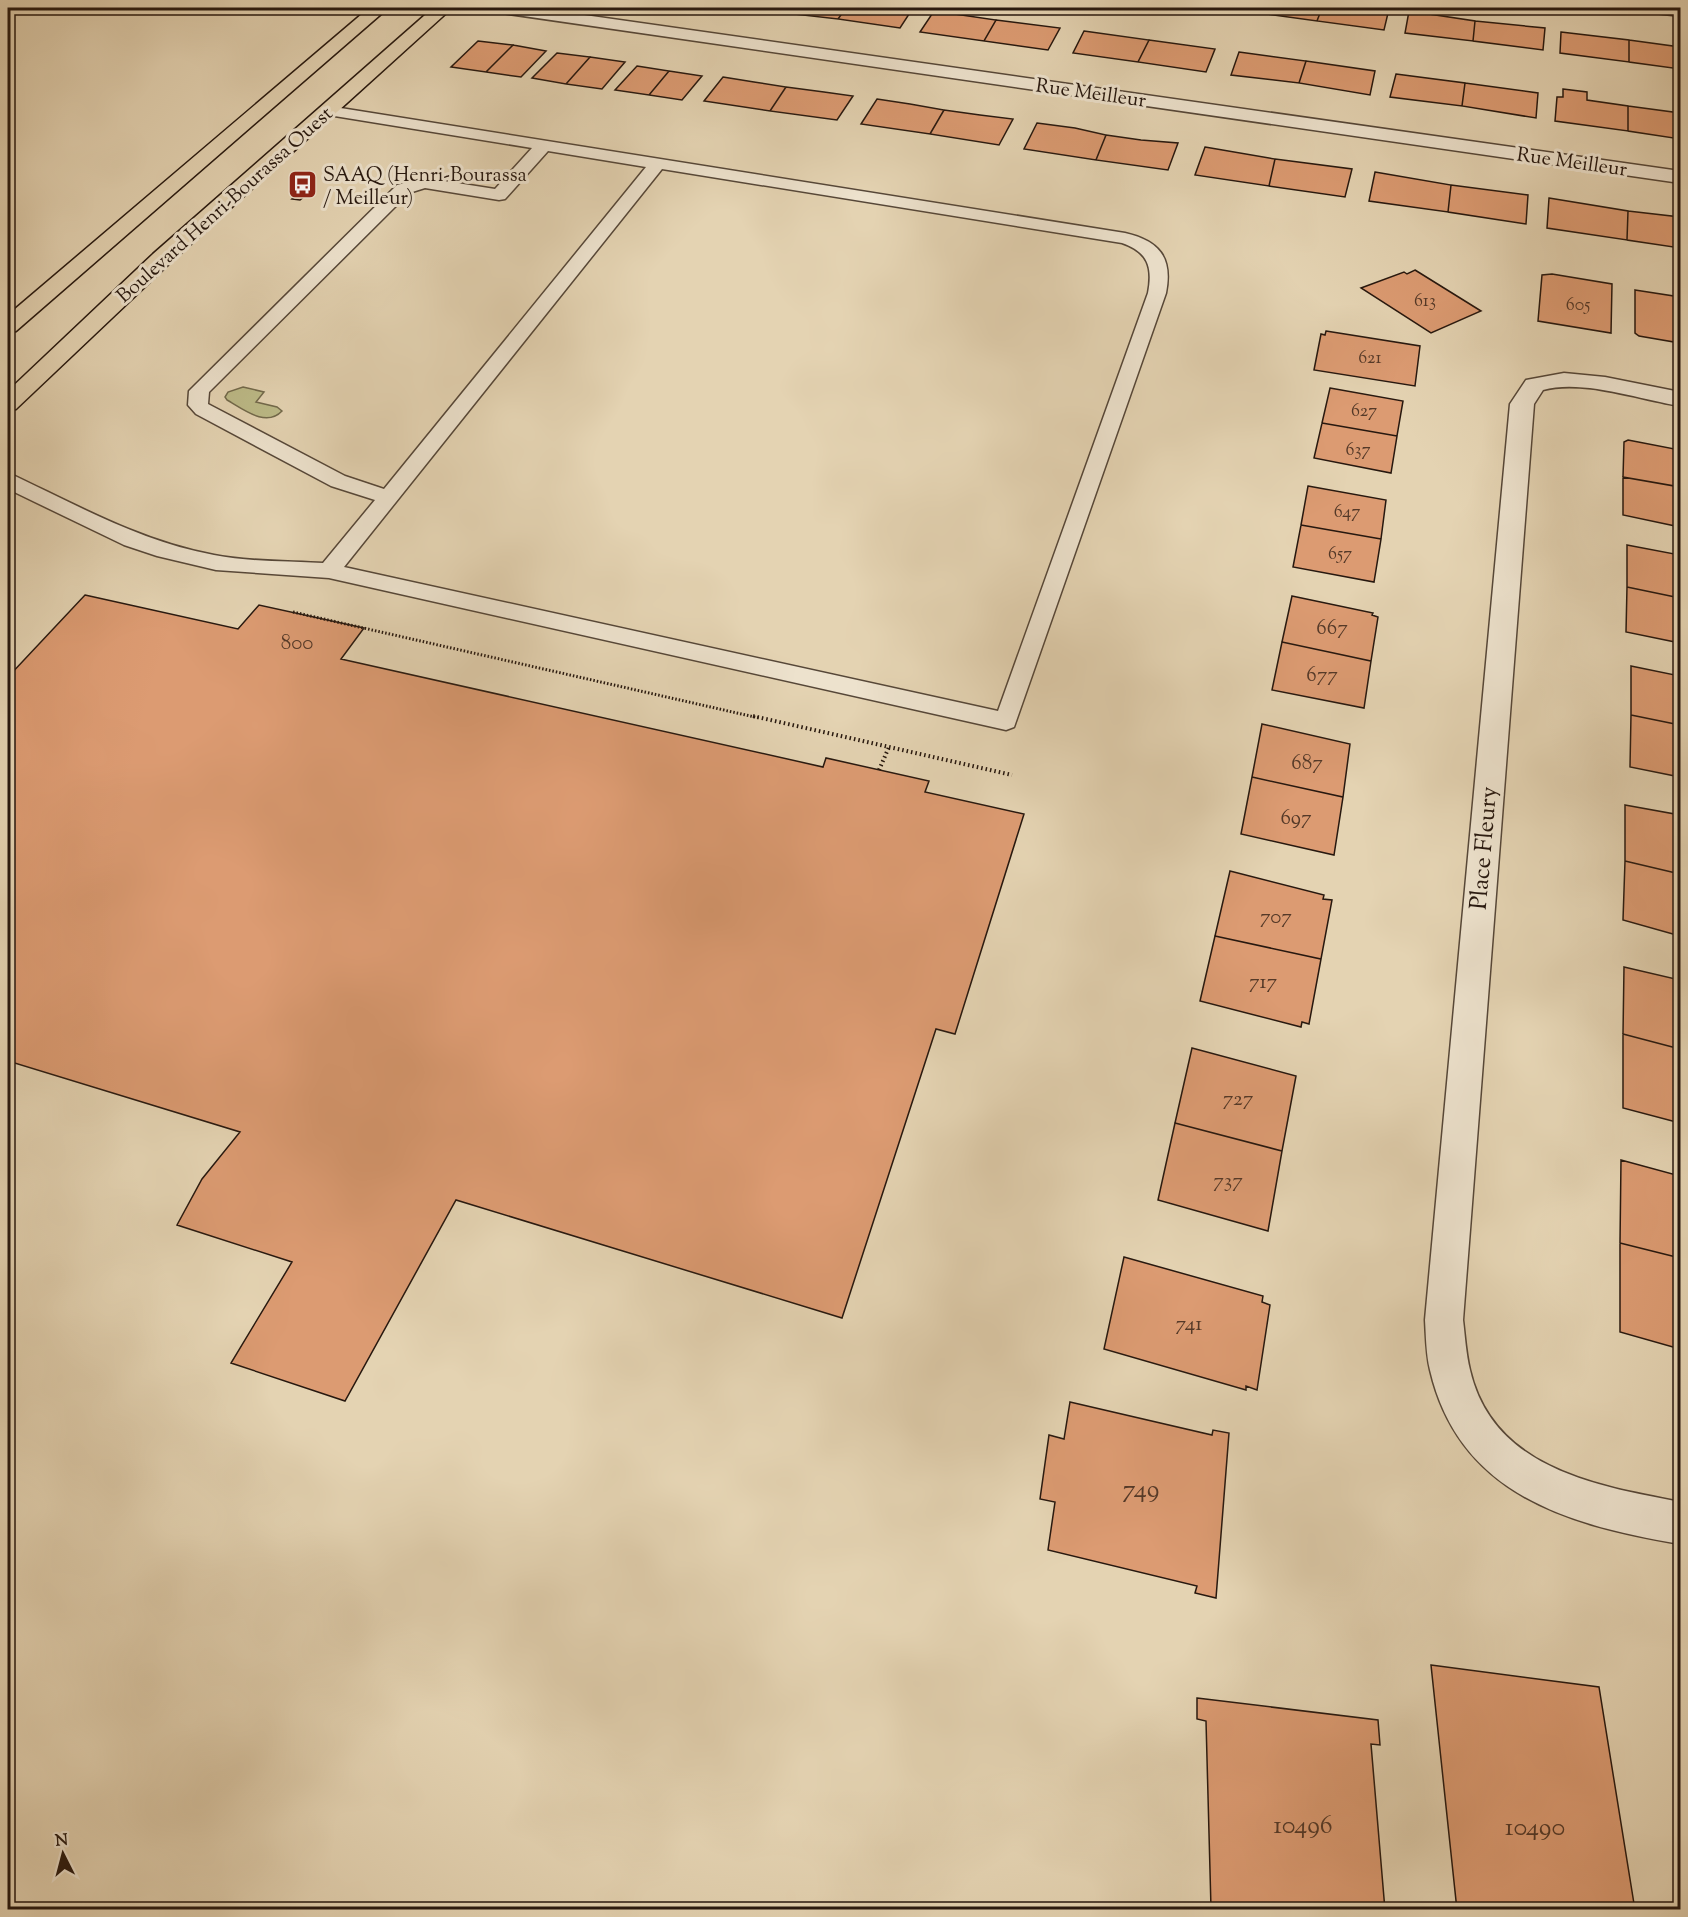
<svg xmlns="http://www.w3.org/2000/svg" width="1688" height="1917" font-family="'Sorts Mill Goudy',serif">
<style>
.green{fill:#bcba87;stroke:#72694b;stroke-width:1.5}
.building{fill:#dc9b72;stroke:#27180f;stroke-width:1.5}
.lines{fill:none;stroke-linecap:round;stroke-linejoin:round}
.lane-casing{stroke:#564738;stroke-width:3}
.street-casing{stroke:#564738;stroke-width:3}
.primary-casing{stroke:#27180f;stroke-width:3}
.path-far1{stroke:#27180f;stroke-width:3;stroke-dasharray:1.5 2;stroke-linecap:butt}
.path{stroke:#27180f;stroke-width:4;stroke-dasharray:1.5 3;stroke-linecap:butt}
.lane{fill:#ede2cd;fill-rule:evenodd}
.street{fill:#ede2cd;fill-rule:evenodd}
.primary{fill:#e4d3b2;fill-rule:evenodd}
.labels{text-anchor:middle;stroke-width:6;stroke-linejoin:round;paint-order:stroke}
.far-number-label{font-size:18px;fill:#543928}
.far-street-label{font-size:20px;fill:#27180f;stroke:#ede2cd}
.far-poi-label{font-size:20px;fill:#27180f;stroke:#ede2cd;text-anchor:start}
.number-label{font-size:21px;fill:#543928}
.street-label{font-size:24px;fill:#27180f;stroke:#ede2cd}
.near-number-label{font-size:26px;fill:#543928}
</style>
<rect width="100%" height="100%" fill="#e4d3b2"/>
<filter id="stains"><feTurbulence type="fractalNoise" baseFrequency=".00333" numOctaves="4"/><feColorMatrix values="0 0 0 0 .2 0 0 0 0 .09 0 0 0 0 .02 0 0 0 .5 -.17"/></filter>
<radialGradient id="worn" r=".72"><stop offset=".6" stop-color="#630" stop-opacity="0"/><stop offset="1" stop-color="#630" stop-opacity=".3"/></radialGradient>
<path class="green" d="M243,387L264,392L256,402L277,407L282,411C266,428 243,409 227,400L225,397L228,392Z"/>
<path class="building" d="M695,8H744L739,14Z
M779,8H846L838,19L776,12Z
M846,8H913L900,28L838,19Z
M1254,8H1322L1317,21L1252,12Z
M1322,8H1375L1389,9L1384,30L1317,21Z
M934,11L996,20L984,41L920,32Z
M1409,11L1475,21L1473,41L1405,33Z
M996,20L1060,28L1048,50L984,41Z
M1475,21L1545,28L1543,50L1473,41Z
M1084,31L1149,40L1138,62L1073,53Z
M1561,32L1629,40V62L1560,53Z
M1149,40L1215,49L1206,72L1138,62Z
M1629,40L1680,47V69L1629,62Z
M478,41L513,45L486,72L451,67Z
M513,45L546,51L521,77L486,72Z
M1239,52L1306,61L1299,83L1231,75Z
M557,53L590,57L566,84L532,78Z
M590,57L625,62L602,89L566,84Z
M1306,61L1375,71L1370,95L1299,83Z
M637,66L669,71L649,95L615,90Z
M669,71L702,76L682,100L649,95Z
M1396,74L1465,83L1462,106L1390,97Z
M723,77L754,82L786,87L770,111L704,101Z
M1465,83L1538,93L1536,118L1462,106Z
M786,87L824,92L853,96L837,120L770,111Z
M1563,89L1587,92V100L1628,106V131L1555,121L1557,97H1563Z
M877,99L910,104L944,110L930,134L861,124Z
M1628,106L1680,113V139L1628,131Z
M944,110L980,115L1013,119L999,145L930,134Z
M1037,123L1075,128L1106,135L1096,160L1024,149Z
M1106,135L1141,140L1178,143L1168,170L1096,160Z
M1205,147L1275,159L1269,186L1195,175Z
M1275,159L1352,169L1345,197L1269,186Z
M1375,172L1451,185L1448,212L1369,201Z
M1451,185L1528,195L1526,224L1448,212Z
M305,189L312,190L300,200L292,199Z
M1549,198L1628,211L1627,240L1547,228Z
M1628,211L1680,217V248L1627,240Z
M1415,270L1481,311L1431,333L1361,288L1404,272L1407,274Z
M1552,274L1612,284L1611,333L1538,321L1542,275Z
M1635,290L1680,297V343L1639,336L1635,333Z
M1326,331L1420,346L1415,386L1314,370L1321,334L1325,335Z
M1330,388L1403,401L1397,436L1322,423Z
M1322,423L1397,436L1391,473L1314,458Z
M1628,440L1680,450V487L1623,477L1624,442Z
M1623,477L1680,487V527L1623,515Z
M1308,486L1386,500L1381,539L1301,525Z
M1301,525L1381,539L1374,582L1293,567Z
M1627,545L1680,555V598L1627,587Z
M1627,587L1680,598V643L1626,632Z
M85,595L238,629L259,605L364,628L341,659L823,767L826,758L929,781L925,792L1024,814L955,1034L936,1029L842,1318L456,1200L345,1401L231,1363L292,1262L177,1225L202,1179L240,1132L8,1061V677Z
M1292,596L1373,613L1372,615L1378,617L1371,661L1282,642Z
M1282,642L1371,661L1364,708L1272,690Z
M1631,666L1680,676V725L1631,715Z
M1631,715L1680,725V777L1630,767Z
M1262,724L1350,744L1343,797L1252,777Z
M1252,777L1343,797L1334,855L1241,834Z
M1625,805L1680,815V874L1625,861Z
M1625,861L1680,874V936L1623,920Z
M1230,871L1324,895L1323,899L1332,900L1321,959L1215,936Z
M1215,936L1321,959L1309,1024L1302,1022L1301,1027L1200,1001Z
M1624,967L1680,980V1049L1623,1034Z
M1623,1034L1680,1049V1123L1623,1108Z
M1192,1048L1296,1076L1282,1151L1175,1123Z
M1175,1123L1282,1151L1268,1231L1158,1200Z
M1621,1160L1680,1176V1258L1620,1243Z
M1620,1243L1680,1258V1349L1620,1332Z
M1124,1257L1263,1296L1262,1302L1270,1305L1257,1390L1246,1386V1390L1104,1349Z
M1070,1402L1212,1435L1213,1430L1229,1433L1216,1598L1195,1593L1197,1586L1048,1550L1055,1502L1040,1499L1049,1435L1064,1439Z
M1431,1665L1599,1687L1635,1910H1457Z
M1197,1698L1378,1720L1380,1745L1371,1744L1385,1910L1211,1908L1206,1721L1197,1719Z"/>
<g class="lines">
<defs>
<path id="lane" d="M328,106L1125,233C1159,241 1173,257 1166,293L1014,727L1006,730L329,578L216,570L157,556L124,545L8,489V475L15,476C80,507 143,542 214,555C249,562 288,561 323,563L375,500L331,486L196,414L188,405L189,391L397,185L425,178L495,189L532,148L322,114L320,111ZM548,151L646,167L384,489L345,476L208,404L209,392L409,193L425,188L499,200L505,199ZM662,169L1122,243C1148,252 1153,267 1148,293L998,711L344,567Z"/>
<path id="street" d="M494,8H535L1680,171V183L502,13L496,12Z
M1646,8H1680V16L1655,13Z
M1564,373L1605,377L1680,392V406C1640,400 1583,379 1543,390L1534,404L1463,1320C1465,1336 1466,1354 1470,1370C1493,1469 1597,1486 1680,1502V1544C1569,1525 1459,1495 1430,1370C1426,1354 1426,1336 1425,1320L1510,404L1526,380Z"/>
<path id="primary" d="M369,8H388L16,331L8,333V315Z
M433,8H452L169,264L16,409L8,411V391L153,254Z"/>
</defs>
<use href="#lane" class="lane-casing"/>
<use href="#street" class="street-casing"/>
<use href="#primary" class="primary-casing"/>
<path class="path-far1" d="M293,612L759,718"/>
<path class="path" d="M753,716L1012,775
M879,770L889,747"/>
<use href="#lane" class="lane"/>
<use href="#street" class="street"/>
<use href="#primary" class="primary"/>
</g>
<defs>
<symbol id="bus-square" viewBox="-11 -11 22 22"><rect x="-9" y="-9" width="18" height="18" rx="4" fill="#8f2418" stroke="#ede2cd"/><path d="M-5-6H5V4H4V6H2V4H-2V6H-4V4H-5ZM-3.5-4V0h7V-4ZM-3.5 1.2v1.5H-2V1.2ZM2 1.2v1.5H3.5V1.2Z" fill="#fff"/></symbol>
</defs>
<g fill-rule="evenodd">
<use href="#bus-square" x="286" y="168" width="33" height="33"/>
</g>
<g class="labels">
<g class="far-number-label">
<text x="1425" y="306">613</text>
<text x="1578" y="310">605</text>
<text x="1370" y="363">621</text>
<text x="1364" y="416">627</text>
<text x="1358" y="455">637</text>
<text x="1347" y="517">647</text>
<text x="1340" y="559">657</text>
</g>
<g class="far-street-label">
<text transform="translate(1091 92) rotate(8)" y="7">Rue Meilleur</text>
<text transform="translate(1572 161) rotate(8)" y="7">Rue Meilleur</text>
<text transform="translate(224 204) rotate(-42)" y="7">Boulevard Henri-Bourassa Ouest</text>
</g>
<g class="far-poi-label">
<text x="323" y="181">SAAQ (Henri-Bourassa<tspan x="323" dy="23">/ Meilleur)</tspan></text>
</g>
<g class="number-label">
<text x="1332" y="634">667</text>
<text x="297" y="649">800</text>
<text x="1322" y="681">677</text>
<text x="1307" y="769">687</text>
<text x="1296" y="824">697</text>
<text x="1276" y="923">707</text>
<text x="1263" y="988">717</text>
<text x="1238" y="1105">727</text>
<text x="1228" y="1187">737</text>
<text x="1189" y="1330">741</text>
</g>
<g class="street-label">
<text transform="translate(1483 848) rotate(-85)" y="8">Place Fleury</text>
</g>
<g class="near-number-label">
<text x="1141" y="1497">749</text>
<text x="1303" y="1833">10496</text>
<text x="1535" y="1835">10490</text>
</g>
</g>
<rect width="1688" height="1917" fill="none" stroke="#e4d3b2" stroke-width="30"/>
<rect x="9" y="9" width="1670" height="1899" fill="none" stroke="#27180f" stroke-width="3"/>
<rect x="15" y="15" width="1658" height="1887" fill="none" stroke="#27180f" stroke-width="1.5"/>
<g transform="translate(63 1854) rotate(354)" stroke="#ede2cd" stroke-width="4.5" paint-order="stroke">
<path d="M0-4.5L10 22L0 15L-10 22Z" fill="#27180f"/>
<text y="-9" font-size="16" font-weight="bold" text-anchor="middle" fill="#27180f">N</text>
</g>
<rect width="100%" height="100%" filter="url(#stains)"/>
<rect width="100%" height="100%" fill="url(#worn)"/>
</svg>
